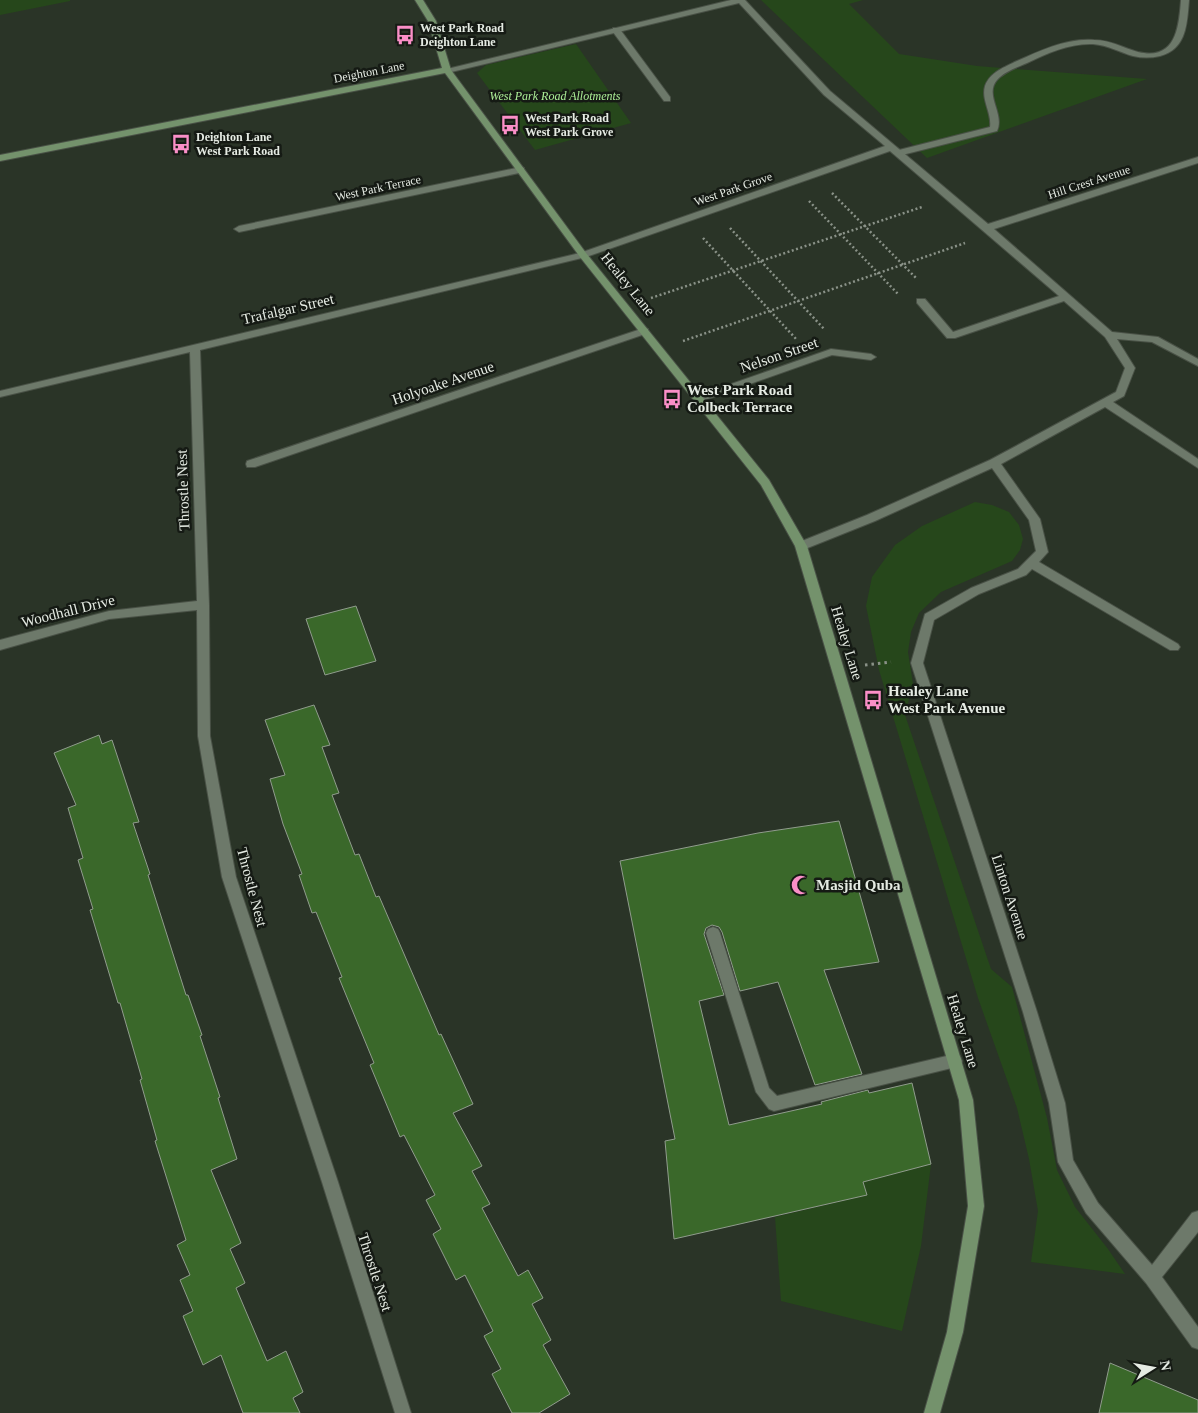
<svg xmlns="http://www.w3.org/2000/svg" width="1198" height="1413" font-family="Georgia,serif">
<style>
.green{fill:#26471b}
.building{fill:#3a682a;stroke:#909c8d}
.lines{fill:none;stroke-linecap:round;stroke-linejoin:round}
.lane-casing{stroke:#495146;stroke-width:2}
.street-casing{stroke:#495146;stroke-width:2}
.secondary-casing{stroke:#495146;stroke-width:2}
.path-far1{stroke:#8a9288;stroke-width:2.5;stroke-dasharray:2 2.5;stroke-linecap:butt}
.path{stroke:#8a9288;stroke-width:3;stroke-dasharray:2.5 4;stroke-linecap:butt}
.lane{fill:#6d796a;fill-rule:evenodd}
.street{fill:#6d796a;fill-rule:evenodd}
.secondary{fill:#74926c;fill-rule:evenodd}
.labels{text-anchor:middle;stroke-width:5;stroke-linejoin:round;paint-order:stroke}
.far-poi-label{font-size:12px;font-weight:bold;fill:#e5ebe3;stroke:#151a14;text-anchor:start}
.far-street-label{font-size:12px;fill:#e5ebe3;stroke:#151a14}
.far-park-label{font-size:12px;font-style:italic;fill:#acee97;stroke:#151a14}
.street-label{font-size:15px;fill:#e5ebe3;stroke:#151a14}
.poi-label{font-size:15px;font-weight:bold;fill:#e5ebe3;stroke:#151a14;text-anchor:start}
</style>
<rect width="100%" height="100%" fill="#2a3427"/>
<path class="green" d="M0,0H70V1L0,15Z
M761,0H863L849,4L899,54L977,66L1147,79L927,158Z
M576,44L631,123L535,150L477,73L486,65Z
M975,502L992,505L1009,512L1019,525L1023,539L1020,550L1012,561L941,592L919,613L911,632L908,652L913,684L905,715L991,969L1012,987L1047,1118L1057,1170L1075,1207L1108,1249L1125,1274L1031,1262L1038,1211L1029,1159L1017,1108L978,998L879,670L866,606L872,577L895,545L922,526Z
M931,1164L921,1246L902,1331L781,1301L775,1217L867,1195L863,1182Z"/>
<path class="building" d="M356,606L376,661L325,675L306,619Z
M314,705L330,745L322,747L339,793L332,795L355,855L359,854L376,897L379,896L439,1035L441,1034L473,1104L453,1113L482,1166L472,1171L490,1204L482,1208L518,1276L528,1270L543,1298L532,1304L551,1340L543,1345L570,1394L539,1413H512L492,1374L501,1369L484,1336L493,1331L465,1275L456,1280L433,1234L441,1229L426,1200L435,1195L404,1135L400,1137L370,1065L374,1063L339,978L342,977L316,912L312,913L299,875L302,874L283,824L270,779L285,775L265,720Z
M99,735L102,744L112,740L139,822L133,823L150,874L148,875L186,995H188L202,1035L200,1036L220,1097L218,1098L237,1159L211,1170L241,1243L230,1249L245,1283L236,1288L267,1361L286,1351L303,1392L293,1398L300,1413H243L221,1355L203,1365L183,1316L193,1311L180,1280L190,1275L177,1245L186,1240L155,1141L157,1140L140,1080L142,1079L120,1003H118L90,910L93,909L78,860L83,858L68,808L76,805L54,753Z
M839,821L879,962L824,970L862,1074L815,1085L778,982L740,991L722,932L719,927L712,925L706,928L704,934L724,995L699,1001L729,1125L822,1104L821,1102L868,1090L869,1093L912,1083L931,1164L863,1182L867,1195L674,1239L665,1141L675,1139L620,861L758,833Z
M1110,1363L1198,1400V1413H1099Z"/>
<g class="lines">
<defs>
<path id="lane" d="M1181,0H1189C1187,23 1187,49 1160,56C1151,58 1142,58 1133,56C1119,52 1108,45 1093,44C1070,43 1048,53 1027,63C1018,67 1005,71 997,80C984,95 1005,114 997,131L898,156L893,153L895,151L990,127C992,113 981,100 985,86C990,72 1005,67 1017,61C1042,50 1067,38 1094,40C1111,40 1123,48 1138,52C1176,61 1179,27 1181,0Z
M613,28H619L670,97V101H664L613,32Z
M713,927L718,929L720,933L769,1088L777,1096L955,1054L960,1056L962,1061L960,1066L774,1111L769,1109L756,1092L706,933L708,929Z"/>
<path id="street" d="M731,0H745L830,91L988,224L1198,157V163L994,229L1112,332L1158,337L1198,359V366L1152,342L1117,339L1135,368L1124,396L1113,402L1198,459V468L1105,407L1001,464L1040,519L1048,552L1039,562L1178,644L1180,647L1178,650H1170L1032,569L1026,575L979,594L934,620L923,663L1037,1012L1065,1103L1073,1160L1098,1203L1152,1265L1192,1213L1198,1211V1232L1162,1277L1198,1327V1349L1192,1347L1146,1283L1086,1213L1058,1162L1049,1103L1023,1012L911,663L925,614L971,588L1018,569L1036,551L1029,520L992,468L875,521L805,549L801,550L795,546L797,543L867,515L990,460L1116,392L1125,368L1105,337L1064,301L955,338H947L917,303V299H925L953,332L1059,296L890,151L586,257L200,350L209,605L210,736L236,877L338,1182L411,1413H395L322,1182L222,877L198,736L197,610L109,619L0,650V640L109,611L197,601L190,352L0,397V391L580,253L885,146L824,95L739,3L447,73L443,70Z
M521,167L524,168V172L239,232L234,229L239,226Z
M644,328L648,329V333L255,467H247L246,464L247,461Z
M831,349L871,354L876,357L871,360L832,355L702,401H694L693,399L694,397Z"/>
<path id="secondary" d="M415,0H423L436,21L451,70L586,253L769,480L807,546L973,1100L984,1206L963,1332L940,1413H924L947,1332L968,1206L959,1100L795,546L761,485L580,257L445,73L0,161V155L442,68L428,21Z"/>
</defs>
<use href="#lane" class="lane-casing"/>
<use href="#street" class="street-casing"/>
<use href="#secondary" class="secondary-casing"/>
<path class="path-far1" d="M832,193L917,279
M809,201L898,294
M730,228L825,330
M703,238L797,340
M651,298L922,207
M683,341L965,243"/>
<path class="path" d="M865,665L891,662"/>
<use href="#lane" class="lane"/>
<use href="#street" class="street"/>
<use href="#secondary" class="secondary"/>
</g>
<defs>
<symbol id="bus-bare" viewBox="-9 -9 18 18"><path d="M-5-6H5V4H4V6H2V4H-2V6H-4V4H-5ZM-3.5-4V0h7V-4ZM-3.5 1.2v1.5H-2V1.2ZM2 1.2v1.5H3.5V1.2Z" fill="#fa8fc7" stroke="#151a14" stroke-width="2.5" paint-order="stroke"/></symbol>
<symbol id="mosque-bare" viewBox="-9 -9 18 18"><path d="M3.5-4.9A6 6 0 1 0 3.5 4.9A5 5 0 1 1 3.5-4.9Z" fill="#fa8fc7" stroke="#151a14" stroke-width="2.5" paint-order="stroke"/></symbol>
</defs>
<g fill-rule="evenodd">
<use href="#bus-bare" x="391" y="21" width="28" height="28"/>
<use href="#bus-bare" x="496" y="111" width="28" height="28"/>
<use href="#bus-bare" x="167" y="130" width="28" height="28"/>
<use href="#bus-bare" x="658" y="385" width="28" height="28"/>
<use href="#bus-bare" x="859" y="686" width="28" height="28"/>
<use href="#mosque-bare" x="787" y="871" width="28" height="28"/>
</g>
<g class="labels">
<g class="far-poi-label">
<text x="420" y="32">West Park Road<tspan x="420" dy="14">Deighton Lane</tspan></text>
<text x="525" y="122">West Park Road<tspan x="525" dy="14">West Park Grove</tspan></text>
<text x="196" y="141">Deighton Lane<tspan x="196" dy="14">West Park Road</tspan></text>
</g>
<g class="far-street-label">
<text transform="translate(369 72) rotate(-11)" y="4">Deighton Lane</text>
<text transform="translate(1089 182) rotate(-18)" y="4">Hill Crest Avenue</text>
<text transform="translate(378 188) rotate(-12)" y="4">West Park Terrace</text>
<text transform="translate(733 189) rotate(-19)" y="4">West Park Grove</text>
</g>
<g class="far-park-label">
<text x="555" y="100">West Park Road Allotments</text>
</g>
<g class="street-label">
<text transform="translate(628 284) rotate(51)" y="5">Healey Lane</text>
<text transform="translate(288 309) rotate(-13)" y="5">Trafalgar Street</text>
<text transform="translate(779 355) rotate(-19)" y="5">Nelson Street</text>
<text transform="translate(443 383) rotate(-19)" y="5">Holyoake Avenue</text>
<text transform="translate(183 490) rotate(-92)" y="5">Throstle Nest</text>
<text transform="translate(68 611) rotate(-14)" y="5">Woodhall Drive</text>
<text transform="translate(847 643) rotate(73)" y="5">Healey Lane</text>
<text transform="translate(252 887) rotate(75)" y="5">Throstle Nest</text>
<text transform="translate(1010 897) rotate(72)" y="5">Linton Avenue</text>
<text transform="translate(963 1031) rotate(73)" y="5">Healey Lane</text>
<text transform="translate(375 1272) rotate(72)" y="5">Throstle Nest</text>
</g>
<g class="poi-label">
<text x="687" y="395">West Park Road<tspan x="687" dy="17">Colbeck Terrace</tspan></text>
<text x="888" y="696">Healey Lane<tspan x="888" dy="17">West Park Avenue</tspan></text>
<text x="816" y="890">Masjid Quba</text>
</g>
</g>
<g transform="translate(1153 1368) rotate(79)" stroke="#151a14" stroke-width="4" paint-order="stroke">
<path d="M0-4L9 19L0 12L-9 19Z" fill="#e5ebe3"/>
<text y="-8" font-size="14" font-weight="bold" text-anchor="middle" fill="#e5ebe3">N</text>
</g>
</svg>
